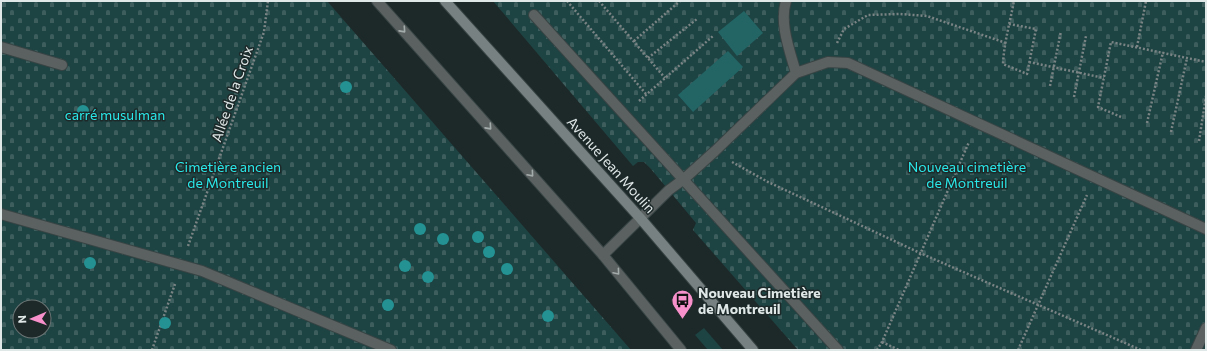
<svg xmlns="http://www.w3.org/2000/svg" width="1207" height="351" font-family="Commissioner,sans-serif">
<style>
.green{fill:#1e4343}
.cemetery{fill:url(#cemetery-stones);fill-rule:evenodd}
.building{fill:#236465}
.lines{fill:none;stroke-linecap:round;stroke-linejoin:round}
.lane-casing{stroke:#384444;stroke-width:12}
.street-casing{stroke:#384444;stroke-width:12}
.secondary-casing{stroke:#384444;stroke-width:12}
.path{stroke:#7a8484;stroke-width:2.5;stroke-dasharray:2 2;stroke-linecap:butt}
.lane{stroke:#5b6161;stroke-width:10}
.street{stroke:#5b6161;stroke-width:10}
.secondary{stroke:#788181;stroke-width:10}
.tree{fill:#249293}
.oneway{stroke:#a4abab}
.labels{text-anchor:middle;stroke-width:3;stroke-linejoin:round;paint-order:stroke}
.street-label{font-size:14px;fill:#e0e7e7;stroke:#1d2929}
.park-label{font-size:14px;fill:#2ae8e9;stroke:#1d2929}
.poi-label{font-size:14px;font-weight:bold;fill:#e0e7e7;stroke:#1d2929;text-anchor:start}
</style>
<defs>
<pattern id="cemetery-stones" width="16" height="16" patternUnits="userSpaceOnUse"><rect width="16" height="16" fill="#1e4343"/><path d="M2 7V4a2 2 0 0 1 4 0v3zM10 15v-3a2 2 0 0 1 4 0v3z" fill="#3e5e5e"/></pattern>
</defs>
<rect width="100%" height="100%" fill="#1d2929"/>
<path class="green" d="M704,328L723,350H708L695,335Z"/>
<path class="cemetery" d="M1,1H327L631,350H1ZM20,307H44V331H20Z
M493,1H1206V350H798L693,230L696,223L651,169L644,162H638L633,166Z"/>
<path class="building" d="M744,11L763,33L737,56L718,32Z
M728,51L743,67L693,112L678,95Z"/>
<g class="lines">
<defs>
<path id="lane" d="M786,1C779,24 790,51 796,73
M534,15L838,350
M1,47L62,65
M1,214L202,271L391,350
M603,255L669,190L684,179L715,151L796,73L828,62L848,63L1206,229
M1196,350L1206,328"/>
<path id="street" d="M377,1L603,255L681,350"/>
<path id="secondary" d="M445,1L641,219L753,350"/>
</defs>
<use href="#lane" class="lane-casing"/>
<use href="#street" class="street-casing"/>
<use href="#secondary" class="secondary-casing"/>
<path class="path" d="M567,1L646,94
M599,1L665,78
M1009,24L1036,29L1027,74L1003,64C1004,43 1010,22 1014,1
M634,41L680,1
M837,43L844,29L868,15L900,14L927,16L1006,43
M1137,47L1146,1
M648,58L697,19
M1029,62L1104,78
M1050,86L1061,31
M1074,97L1086,36
M639,101L713,36
M1121,117L1098,107L1111,42L1206,62
M1147,123L1163,52
M1171,132L1187,58
M1199,141L1206,96
M732,162L768,182L920,253L1141,350
M188,246L264,32L268,1
M882,342L899,350
M152,350L175,284
M877,350L882,342L969,142
M1018,350L1087,195"/>
<use href="#lane" class="lane"/>
<use href="#street" class="street"/>
<use href="#secondary" class="secondary"/>
</g>
<g class="tree">
<circle cx="346" cy="87" r="6"/>
<circle cx="83" cy="111" r="6"/>
<circle cx="420" cy="229" r="6"/>
<circle cx="478" cy="237" r="6"/>
<circle cx="443" cy="239" r="6"/>
<circle cx="489" cy="252" r="6"/>
<circle cx="90" cy="263" r="6"/>
<circle cx="405" cy="266" r="6"/>
<circle cx="507" cy="269" r="6"/>
<circle cx="428" cy="277" r="6"/>
<circle cx="388" cy="305" r="6"/>
<circle cx="548" cy="316" r="6"/>
<circle cx="165" cy="323" r="6"/>
</g>
<defs><path id="oneway-chevron" d="M-2-3.5L2.5 0L-2 3.5" fill="none" stroke-width="1.6" stroke-linecap="round" stroke-linejoin="round"/></defs>
<g class="oneway">
<use href="#oneway-chevron" transform="translate(403 30) rotate(48)"/>
<use href="#oneway-chevron" transform="translate(489 127) rotate(48)"/>
<use href="#oneway-chevron" transform="translate(531 174) rotate(49)"/>
<use href="#oneway-chevron" transform="translate(617 272) rotate(50)"/>
</g>
<defs>
<symbol id="bus-pin" viewBox="-11 -11 22 30"><path d="M0 17L-7.5 6A9.5 9.5 0 1 1 7.5 6Z" fill="#f890cb" stroke="#1d2929"/><path d="M-5-6H5V4H4V6H2V4H-2V6H-4V4H-5ZM-3.5-4V0h7V-4ZM-3.5 1.2v1.5H-2V1.2ZM2 1.2v1.5H3.5V1.2Z" fill="#111"/></symbol>
</defs>
<g fill-rule="evenodd">
<use href="#bus-pin" x="670" y="288" width="25" height="34"/>
</g>
<g class="labels">
<g class="street-label">
<text transform="translate(232 94) rotate(-71)" y="5">Allée de la Croix</text>
<text transform="translate(611 165) rotate(48)" y="5">Avenue Jean Moulin</text>
</g>
<g class="park-label">
<text x="115" y="120">carré musulman</text>
<text x="228" y="172">Cimetière ancien<tspan x="228" dy="16">de Montreuil</tspan></text>
<text x="967" y="172">Nouveau cimetière<tspan x="967" dy="16">de Montreuil</tspan></text>
</g>
<g class="poi-label">
<text x="698" y="298">Nouveau Cimetière<tspan x="698" dy="16">de Montreuil</tspan></text>
</g>
</g>
<rect width="1207" height="351" fill="none" stroke="#e0e7e7" stroke-width="4"/>
<g transform="translate(32 319) rotate(268)"><circle r="19" fill="#1d2929" stroke="#6b7575"/>
<path d="M0-3L7 15L0 10L-7 15Z" fill="#f890cb"/>
<text y="-6" font-size="11" font-weight="bold" text-anchor="middle" fill="#e0e7e7">N</text>
</g>
</svg>
